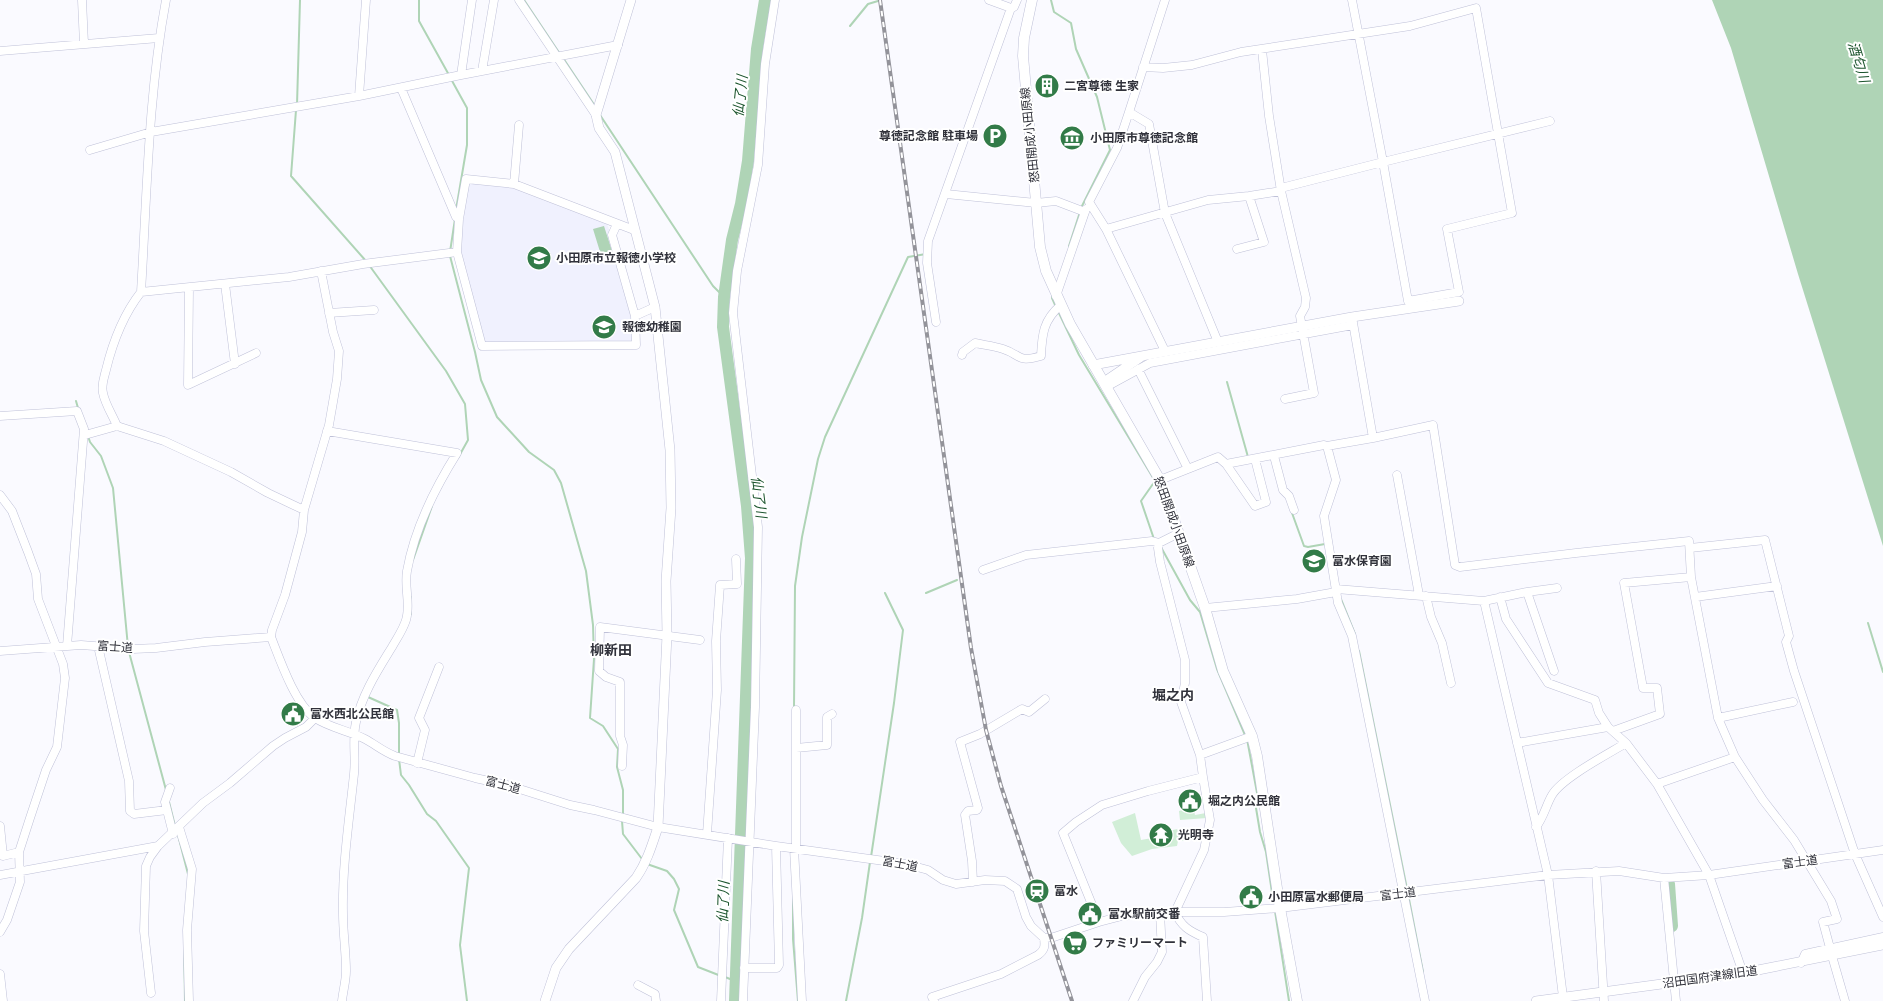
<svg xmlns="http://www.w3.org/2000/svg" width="1883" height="1001" font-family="Roboto,'Noto Sans JP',sans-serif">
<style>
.built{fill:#f0f1fe}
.green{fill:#d1eed7}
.water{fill:#afd4b6}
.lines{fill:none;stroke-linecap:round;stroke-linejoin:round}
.stream{stroke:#afd4b6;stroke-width:2}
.river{stroke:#afd4b6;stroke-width:12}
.minor-casing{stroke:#bfc1d8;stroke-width:9}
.tertiary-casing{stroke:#bfc1d8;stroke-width:10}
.secondary-casing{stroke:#bfc1d8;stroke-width:11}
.minor{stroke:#fff;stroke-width:8}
.tertiary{stroke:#fff;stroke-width:9}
.secondary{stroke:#fff;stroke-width:10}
.rail-casing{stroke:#93939a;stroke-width:4}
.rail{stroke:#fff;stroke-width:2;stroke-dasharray:5.5;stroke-linecap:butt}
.labels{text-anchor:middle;stroke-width:4;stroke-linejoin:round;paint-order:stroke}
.poi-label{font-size:12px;font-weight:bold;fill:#31323b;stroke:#fff;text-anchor:start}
.street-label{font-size:12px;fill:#31323b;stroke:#fff}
.water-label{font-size:14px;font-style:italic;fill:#1b542d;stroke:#fff}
.neighbourhood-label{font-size:14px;font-weight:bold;fill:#31323b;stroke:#fff}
</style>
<rect width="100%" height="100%" fill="#fafaff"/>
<path class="built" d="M469,182L510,186L602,219L608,226L632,316L633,339L629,343H487L483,340L459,244L467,185Z"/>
<path class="green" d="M1193,807L1195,815L1206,813L1207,818L1180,820L1179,811Z
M1135,813L1141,840L1163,836L1162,832L1183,828L1186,841H1178L1177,846L1152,849L1132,856L1121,843L1112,822Z"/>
<path class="water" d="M1712,0H1883V546L1798,274L1731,48Z
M604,226L612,251L601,255L593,229Z"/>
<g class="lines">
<path class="stream" d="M419,0V21L449,75
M524,0L560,54
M1051,0L1054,12L1071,23L1076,49L1097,97L1110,150L1081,208
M850,26L868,4L878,1
M563,58L595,106
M451,79L467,108V145L456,210
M297,105L300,0
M296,110L291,176L366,261
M600,115L713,286L724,297
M1069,246L1080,212
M450,252L455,219
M450,256L475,352L481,380L497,417L529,452L554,470L561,483L586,571L593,625L594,659L590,718L603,726L618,749L617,767L623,790V816
M369,265L446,371L465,404L468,440L458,458
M1053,295L1052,298L1056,307
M1058,311L1079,355L1155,481L1141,501L1154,539
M1227,382L1248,457
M76,401L78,408
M88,436L90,442L101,456L113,488L128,647
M1292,513L1304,546L1308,547L1325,544
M1162,549L1190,600L1200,612L1217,669L1245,735
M413,560L432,506
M926,593L957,580
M1341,599L1355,634
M411,614V597
M1868,623L1883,672
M1359,651L1407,889
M129,652L166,790
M368,696V697L397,710L399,723V754
M794,708L795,586L802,537L818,459L825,437L908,257L926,254
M1247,739L1258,798L1256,808L1260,832L1266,852L1274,906
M399,759L401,775L409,785L427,814L436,821L469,868L460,945L467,1001
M169,802L175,826
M622,821L623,834L642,859
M178,835L188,874
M871,857L894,703L903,630L885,593
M647,864L667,871L674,879L679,889L674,910L698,967L721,976
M1408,894L1423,972
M793,897V939L798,1001
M1275,911L1289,1001
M184,936L185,1001
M725,977L735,981
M846,1001L862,918L870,862"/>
<path class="river" d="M1669,884L1672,926
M735,1001L751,558L747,506L723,327L724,297L732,240L741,204L748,161L757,49L765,0"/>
<defs>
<path id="minor" d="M82,0L84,44
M166,0C148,96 147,195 141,292L289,277L363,264L457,252L459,219L466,179L514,184L634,230
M519,0L596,115
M989,0L1011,8
M1165,0L1129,112L1149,124L1165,213L1218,342
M1352,0L1383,162L1550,121
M1262,50L1269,116L1281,191L1306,298L1305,307L1300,316L1314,393L1285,399
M0,51L159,38
M1143,67L1163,68L1192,65L1241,52L1410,26L1476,8L1512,213L1447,229L1459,292L1408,301L1383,162L1281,188
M482,71L494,0
M461,75L472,0
M401,88L456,217L459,219
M359,96L366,0
M1129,112L1117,148L1089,202L1106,229L1165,351
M90,150L151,132L359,96L461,75L618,45
M514,184L519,125
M946,194L1036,203L1056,201L1085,212
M1106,229L1208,200L1249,196L1281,191
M1237,249L1264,242L1249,196
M457,252L482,346L636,345L635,316L612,235L617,224
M225,284L235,364
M189,288L188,385L256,353
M141,292C123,315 113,341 106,370C104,378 101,385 103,393C105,404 113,416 117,426L164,441L231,472L268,493L304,510
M1056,296L1086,209
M329,313L374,310
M635,316L655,307
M936,322L927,263L928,241L1011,8L1014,7L1017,0
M962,355L963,352L975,343C984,345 994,346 1003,349C1022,355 1016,363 1041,356C1042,335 1043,320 1061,305
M1138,369L1188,469
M1106,387L1150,363L1353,325
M0,416L77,411L84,429L67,646
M327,431L457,453C435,488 414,531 407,571C404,588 411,604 406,620C403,630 397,638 392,647C378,670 362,694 356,722C352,739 356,757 354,774C349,821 342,867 343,914C343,933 346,952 346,971C346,981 343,991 342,1001
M85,435L117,426
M1373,438L1433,425L1455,565L1460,567L1576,553L1689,541L1691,577L1718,718L1735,757L1763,800L1794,840L1831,901L1837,919L1823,922L1830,948
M1327,446L1336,480L1324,516L1338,603L1352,636L1425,1001
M1274,456L1283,490L1289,496L1294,510
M1226,464L1255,506L1266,502L1255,459
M1397,475L1419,595
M1160,480L1218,457L1226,464L1324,445L1327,446L1373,438L1352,317
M0,495L12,511L28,552L36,574L38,599L63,664L65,678L57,747L46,770L30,818L19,852L20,882L7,920L0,932
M1159,543L1158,548L1160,562L1185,660V683L1181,702L1200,755
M1690,548L1765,540L1789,636L1786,642L1794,671L1855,854L1883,917
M983,570L1026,555L1152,541L1159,543L1179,533
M1336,589L1484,601L1548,875L1563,997
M1527,592L1554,671
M1426,596L1431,617L1442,643L1451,683
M1500,597L1506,619L1548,683L1595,700L1599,713L1608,727L1626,743L1657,784L1709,875L1743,973
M1695,597L1777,586
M1484,601L1527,592L1557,588
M1205,608L1297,599L1336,592
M271,637L272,630L285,595L302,532L304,510L329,425L337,379L339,351L333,332L321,271
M98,646L129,781L130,811L134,814L167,810
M0,651L81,645L133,649L156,648L205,642L271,637C280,660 295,704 315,718C330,728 350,731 365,739C376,745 384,752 395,756L475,778L507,785L570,805L594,810L658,827L776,846L906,864L928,870L943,880L956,884L985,880L1005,881L1017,889L1026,917L1031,926L1044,938L1054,937L1099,922L1122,916L1175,912H1224L1280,908L1548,875L1619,871L1664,878L1709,875L1883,850
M1718,718L1793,702
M1613,731L1660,714L1657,688H1643L1624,583L1691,577
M1517,743L1608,727
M796,748L827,745V717L832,714
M417,763L425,730L419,718L439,667
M622,766L623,745L620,736V682L606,677L599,671L600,627L700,640
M1203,777L1210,820L1204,850L1175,912C1181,926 1189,931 1203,937L1207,1001
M1657,784L1735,757
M170,788L165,802L173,834
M0,826L3,856L19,852
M179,827L192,869L187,930L189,1001
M1536,827C1544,817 1546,805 1552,795C1562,778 1608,754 1626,743
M707,834L717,690L716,641L720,585L737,584L736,559
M794,848L802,1001
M796,848V710
M1596,871L1604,1001
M0,875L158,846
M1664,878L1676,1001
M973,882L972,861L965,815L968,811L977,810L978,808L960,742L980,734L1022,709L1029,712L1045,699
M1099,922L1063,833L1076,822L1102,805L1148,791L1203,777L1200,755L1252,736
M1832,956L1845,1001
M1801,963L1805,954L1883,937
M744,968H777L779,965L776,846
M0,974L3,1001
M638,985L655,994L656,1001
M151,993L144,931L146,866L150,857L158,846L203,803L230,783L273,746L285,738L306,727L315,718
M721,1001L728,838
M743,1001L755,707L758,527L733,313L737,271L758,165L765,64L775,0
M934,1001L932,997L1001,974L1038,955C1045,950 1045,946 1044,938
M1133,1001L1145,977L1157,962L1162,952L1160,913"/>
<path id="tertiary" d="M1093,365L1352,317L1459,301
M1104,382L1141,357
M545,1001L556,968L569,949L636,878C647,862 652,845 658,827L667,635L666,581L671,508L670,450L655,307L615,152L599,128L596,115L631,0
M1536,1001L1743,973L1883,945"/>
<path id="secondary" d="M1032,0L1024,38L1023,56L1040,247L1046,271L1070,324L1160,480L1205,608L1223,671L1252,736L1257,756L1280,908L1297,1001"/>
</defs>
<use href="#minor" class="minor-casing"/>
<use href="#tertiary" class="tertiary-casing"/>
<use href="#secondary" class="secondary-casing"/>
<use href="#minor" class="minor"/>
<use href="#tertiary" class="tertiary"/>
<use href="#secondary" class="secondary"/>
<defs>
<path id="rail" d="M880,0L971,648L986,730L1001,786L1072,1001"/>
</defs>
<use href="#rail" class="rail-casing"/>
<use href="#rail" class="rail"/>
</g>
<defs>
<symbol id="building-disc" viewBox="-11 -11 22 22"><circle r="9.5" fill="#327b48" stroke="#fff"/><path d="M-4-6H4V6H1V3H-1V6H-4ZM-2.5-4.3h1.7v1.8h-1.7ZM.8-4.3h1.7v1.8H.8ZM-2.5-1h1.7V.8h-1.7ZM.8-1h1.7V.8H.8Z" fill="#fff"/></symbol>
<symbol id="parking-disc" viewBox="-11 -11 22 22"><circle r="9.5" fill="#327b48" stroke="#fff"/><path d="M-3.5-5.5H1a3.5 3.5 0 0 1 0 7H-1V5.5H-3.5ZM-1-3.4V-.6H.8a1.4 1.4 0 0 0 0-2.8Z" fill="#fff"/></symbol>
<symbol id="museum-disc" viewBox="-11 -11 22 22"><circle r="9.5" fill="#327b48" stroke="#fff"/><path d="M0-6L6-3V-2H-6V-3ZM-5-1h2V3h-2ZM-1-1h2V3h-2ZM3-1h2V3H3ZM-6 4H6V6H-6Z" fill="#fff"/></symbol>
<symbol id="school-disc" viewBox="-11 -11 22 22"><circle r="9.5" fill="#327b48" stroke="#fff"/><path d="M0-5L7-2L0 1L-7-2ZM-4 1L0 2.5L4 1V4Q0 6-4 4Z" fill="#fff"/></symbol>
<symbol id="civic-disc" viewBox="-11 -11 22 22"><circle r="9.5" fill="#327b48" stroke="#fff"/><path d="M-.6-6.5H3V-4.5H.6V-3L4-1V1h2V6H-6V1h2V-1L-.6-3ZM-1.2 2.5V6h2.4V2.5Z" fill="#fff"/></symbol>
<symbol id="temple-disc" viewBox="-11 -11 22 22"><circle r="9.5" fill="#327b48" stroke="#fff"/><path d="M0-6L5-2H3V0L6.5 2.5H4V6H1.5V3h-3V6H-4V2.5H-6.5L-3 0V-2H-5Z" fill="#fff"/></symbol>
<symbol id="station-disc" viewBox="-11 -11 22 22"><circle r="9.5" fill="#327b48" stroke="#fff"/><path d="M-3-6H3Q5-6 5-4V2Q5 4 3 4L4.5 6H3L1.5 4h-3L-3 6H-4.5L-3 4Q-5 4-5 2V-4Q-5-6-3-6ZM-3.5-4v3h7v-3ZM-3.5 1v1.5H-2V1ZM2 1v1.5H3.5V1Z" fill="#fff"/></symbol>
<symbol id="supermarket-disc" viewBox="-11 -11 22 22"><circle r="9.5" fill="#327b48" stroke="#fff"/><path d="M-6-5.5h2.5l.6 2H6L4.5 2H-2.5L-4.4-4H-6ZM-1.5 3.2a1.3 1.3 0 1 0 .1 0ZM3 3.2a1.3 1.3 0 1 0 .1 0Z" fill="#fff"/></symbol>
</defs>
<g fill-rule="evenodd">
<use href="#building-disc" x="1033" y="72" width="28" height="28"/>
<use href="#parking-disc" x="981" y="122" width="28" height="28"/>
<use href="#museum-disc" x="1058" y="124" width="28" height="28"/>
<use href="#school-disc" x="525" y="244" width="28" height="28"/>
<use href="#school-disc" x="590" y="313" width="28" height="28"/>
<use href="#school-disc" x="1300" y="547" width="28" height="28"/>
<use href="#civic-disc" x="279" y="700" width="28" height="28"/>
<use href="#civic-disc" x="1176" y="787" width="28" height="28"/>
<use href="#temple-disc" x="1147" y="821" width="28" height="28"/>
<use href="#station-disc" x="1023" y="877" width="28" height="28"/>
<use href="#civic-disc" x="1237" y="883" width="28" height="28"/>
<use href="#civic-disc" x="1076" y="900" width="28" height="28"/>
<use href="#supermarket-disc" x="1061" y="929" width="28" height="28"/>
</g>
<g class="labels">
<g class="poi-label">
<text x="1064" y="90">二宮尊徳 生家</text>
<text x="978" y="140" text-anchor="end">尊徳記念館 駐車場</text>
<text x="1090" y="142">小田原市尊徳記念館</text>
<text x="556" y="262">小田原市立報徳小学校</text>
<text x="622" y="331">報徳幼稚園</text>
<text x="1332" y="565">富水保育園</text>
<text x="310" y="718">富水西北公民館</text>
<text x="1208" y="805">堀之内公民館</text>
<text x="1178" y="839">光明寺</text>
<text x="1054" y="895">富水</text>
<text x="1268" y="901">小田原富水郵便局</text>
<text x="1108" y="918">富水駅前交番</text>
<text x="1092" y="947">ファミリーマート</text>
</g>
<g class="street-label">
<text transform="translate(1030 135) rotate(-96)" y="4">怒田開成小田原線</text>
<text transform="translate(1174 522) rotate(70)" y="4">怒田開成小田原線</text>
<text transform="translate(115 647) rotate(4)" y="4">富士道</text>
<text transform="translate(503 785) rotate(15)" y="4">富士道</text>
<text transform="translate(1800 862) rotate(-8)" y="4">富士道</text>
<text transform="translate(900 864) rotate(11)" y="4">富士道</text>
<text transform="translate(1398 894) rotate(-7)" y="4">富士道</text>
<text transform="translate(1710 977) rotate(-8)" y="4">沼田国府津線旧道</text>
</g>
<g class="water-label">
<text transform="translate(1859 62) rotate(73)" y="5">酒匂川</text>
<text transform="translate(740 96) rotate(-84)" y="5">仙了川</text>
<text transform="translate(759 497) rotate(83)" y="5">仙了川</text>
<text transform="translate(723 902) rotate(-88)" y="5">仙了川</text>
</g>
<g class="neighbourhood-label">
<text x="611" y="655">柳新田</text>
<text x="1173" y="700">堀之内</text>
</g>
</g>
</svg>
